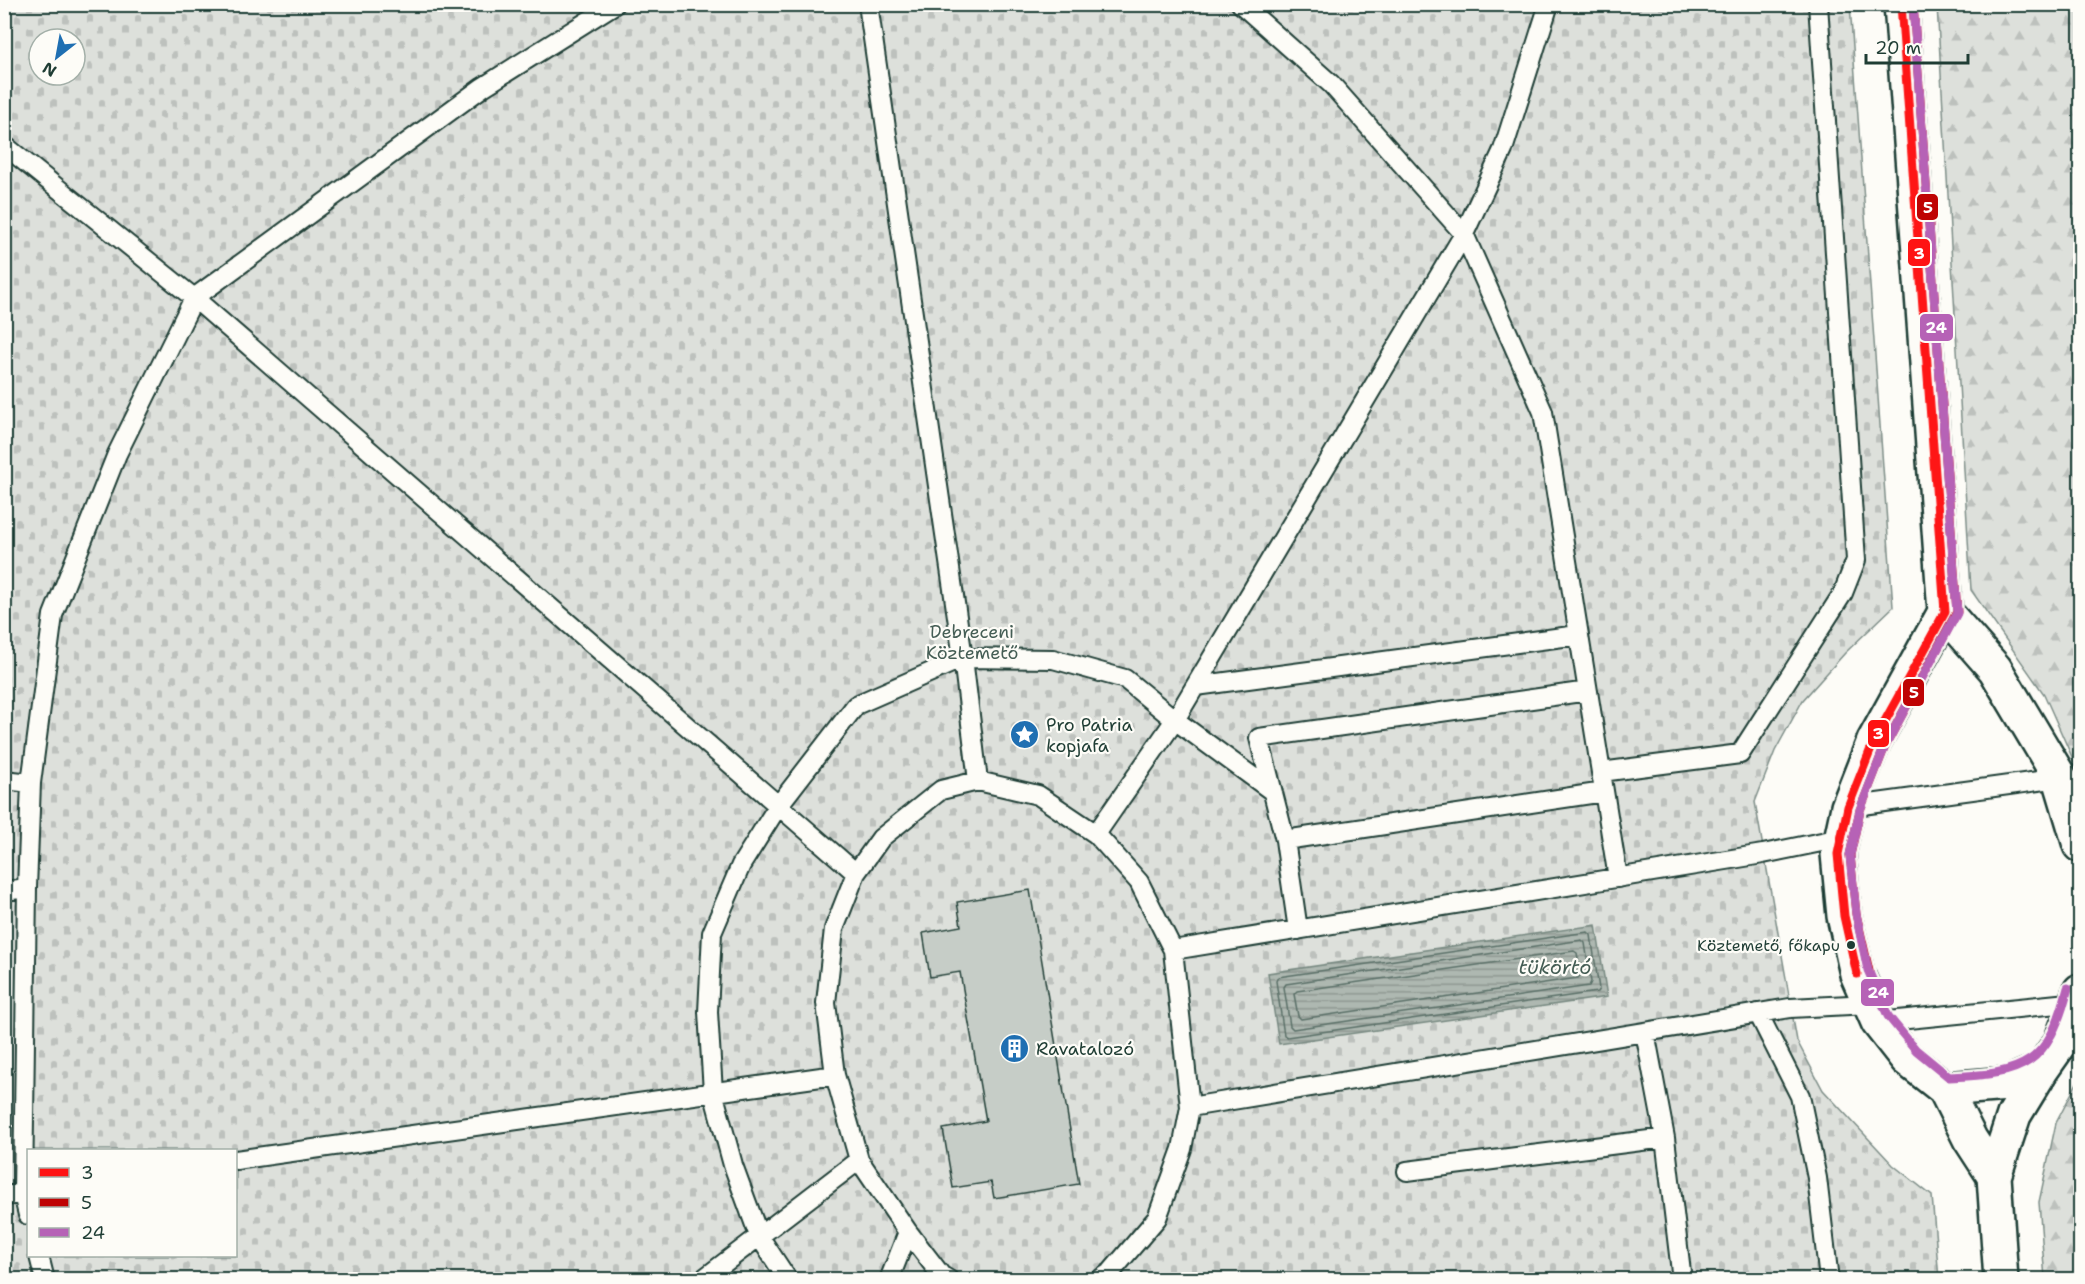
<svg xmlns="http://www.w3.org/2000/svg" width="2085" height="1284" font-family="'Shantell Sans',sans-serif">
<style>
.forest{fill:url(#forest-firs);stroke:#7e8e88;stroke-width:1.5}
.cemetery{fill:url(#cemetery-stones);stroke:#7e8e88;stroke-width:1.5;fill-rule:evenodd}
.water{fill:url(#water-rules);stroke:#75877f;stroke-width:1.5}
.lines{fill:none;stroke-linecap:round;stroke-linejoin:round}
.shore{stroke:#586e66;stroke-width:1.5}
.building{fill:#c6cdc7;stroke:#1f3d34;stroke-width:1.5}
.lane-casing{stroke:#1f3d34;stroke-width:22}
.street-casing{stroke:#1f3d34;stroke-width:38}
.lane{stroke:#fdfcf7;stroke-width:18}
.street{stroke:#fdfcf7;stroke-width:33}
.bus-1-casing{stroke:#fdfcf7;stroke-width:14}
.bus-2-casing{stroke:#fdfcf7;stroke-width:14}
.bus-3-casing{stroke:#fdfcf7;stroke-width:14}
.bus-1{stroke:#fe1313;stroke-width:9}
.bus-2{stroke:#bf0303;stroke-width:9}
.bus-3{stroke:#b662b6;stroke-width:9}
.bus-dot{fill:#1f3d34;stroke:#fdfcf7;stroke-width:2}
.labels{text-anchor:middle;stroke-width:4.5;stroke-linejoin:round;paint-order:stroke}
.bus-label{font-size:16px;fill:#1f3d34;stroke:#fdfcf7;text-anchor:end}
.park-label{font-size:18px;fill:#455e55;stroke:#fdfcf7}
.poi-label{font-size:18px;fill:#1f3d34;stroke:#fdfcf7;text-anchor:start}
.water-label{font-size:20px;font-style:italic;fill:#435c53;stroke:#fdfcf7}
.line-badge{stroke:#fdfcf7;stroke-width:2}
.badge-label{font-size:16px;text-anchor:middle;font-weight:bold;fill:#fff}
</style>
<defs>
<pattern id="forest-firs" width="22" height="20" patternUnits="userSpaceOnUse" patternTransform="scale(1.5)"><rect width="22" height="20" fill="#dde0db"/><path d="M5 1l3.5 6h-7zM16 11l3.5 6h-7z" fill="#bdc1bd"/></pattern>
<pattern id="cemetery-stones" width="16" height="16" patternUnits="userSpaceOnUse" patternTransform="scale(1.5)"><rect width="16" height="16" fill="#dde0db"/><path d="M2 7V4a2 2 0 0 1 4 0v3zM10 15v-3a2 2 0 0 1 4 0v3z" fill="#bdc1bd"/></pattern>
<pattern id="water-rules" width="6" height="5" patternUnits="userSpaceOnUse" patternTransform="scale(1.5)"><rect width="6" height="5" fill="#aeb8b1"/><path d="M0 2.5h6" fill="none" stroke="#8d9791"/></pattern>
</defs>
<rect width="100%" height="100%" fill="#fdfcf7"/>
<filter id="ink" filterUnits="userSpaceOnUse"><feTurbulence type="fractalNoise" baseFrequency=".0167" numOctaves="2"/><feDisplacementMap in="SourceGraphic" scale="12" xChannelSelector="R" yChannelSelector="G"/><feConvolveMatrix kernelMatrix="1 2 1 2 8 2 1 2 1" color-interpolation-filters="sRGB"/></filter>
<g filter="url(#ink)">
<path class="forest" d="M1937,5H2080V775L2044,694L1971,590Z
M2080,1077V1279H2045L2039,1202L2056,1123Z"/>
<path class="cemetery" d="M5,5H1850L1893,607L1845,653L1803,700L1775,751L1755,802L1797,1041L1823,1090L1893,1165L1932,1196L1939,1279H5ZM39,39H75V75H39ZM28,1150H236V1256H28Z"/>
<path class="water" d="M1596,925L1607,997L1279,1044L1268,973Z"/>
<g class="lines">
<path class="shore" d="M1588,932L1591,935L1599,989L1597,992L1287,1037L1284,1035L1276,981L1278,977Z
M1582,940L1585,943L1591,982L1589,986L1293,1029L1290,1026L1284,987L1286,984Z
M1574,951L1577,953L1581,975L1578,978L1301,1019L1298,1016L1294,994L1297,991Z"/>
</g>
<path class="building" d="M1030,890L1079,1184L994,1198L991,1182L953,1188L943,1129L986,1121L960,972L930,977L923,933L961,926L957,902Z"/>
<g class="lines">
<defs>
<path id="lane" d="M868,4L963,658L978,781
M1241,4L1331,84L1464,234L1543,412L1618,878
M4,145L194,298L856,873
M1196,686L1578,635
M1588,691L1259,738L1285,840L1604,792
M1601,772L1740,754L1843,593L1856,560L1818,4
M4,780L31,783L27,888
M31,783L53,615L117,454L194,298L483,87L615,4
M1272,791L1175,720L1464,234L1503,150L1549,4
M1848,807L2060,778
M1285,840L1298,930
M4,891L27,888L23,1194L28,1215
M1173,950L1763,854L1841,838
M1758,1013L1800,1096L1817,1178L1829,1280
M1878,1022L2078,1002
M1645,1032L1665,1138
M1190,1107L1790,1008L1870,1004
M236,1160L835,1075
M1407,1171L1665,1138L1682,1280
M4,1196L28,1193
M39,1256L45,1280
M702,1280L859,1160
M788,1280L759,1236L733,1165L713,1092L708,1012L712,933L741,865L778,806L856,705L963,658L1053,659L1125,679L1175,720L1096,834
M889,1280L908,1232
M949,1280L941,1275L908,1232L859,1160L835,1075L826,1003L834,929L856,873L881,838L941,790L978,781L1038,795L1096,834L1139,882L1173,950L1190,1107L1182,1149L1157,1218L1111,1272L1099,1280"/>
<path id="street" d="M1901,4L1945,612L1874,741L1848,807L1838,854L1844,916L1857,974L1878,1022L1907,1059L1945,1089L2008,1084L2042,1069
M1945,612L1995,669L2060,778L2080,845
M1945,1089L1970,1139L1994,1176
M2001,1280L1994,1176L2014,1115L2042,1069L2061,1042L2080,991"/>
</defs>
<use href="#lane" class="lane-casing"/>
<use href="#street" class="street-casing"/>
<use href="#lane" class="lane"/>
<use href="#street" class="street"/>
<defs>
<path id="bus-1" d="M1857,974L1844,916L1838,854L1848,807L1874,741L1945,612L1901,4"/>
<path id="bus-2" d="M1869,971L1856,914L1850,855L1860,810L1885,746L1957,612L1913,4"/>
<path id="bus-3" d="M1913,4L1957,613L1885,746L1860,810L1850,855L1856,914L1868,970L1888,1016L1916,1050L1949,1077C2025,1074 2048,1065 2068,988"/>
</defs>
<use href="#bus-1" class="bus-1-casing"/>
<use href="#bus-2" class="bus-2-casing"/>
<use href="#bus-3" class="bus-3-casing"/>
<use href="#bus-1" class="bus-1"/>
<use href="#bus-2" class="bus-2"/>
<use href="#bus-3" class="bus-3"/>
</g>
</g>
<defs>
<symbol id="sight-disc" viewBox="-11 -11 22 22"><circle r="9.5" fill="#1f6fb2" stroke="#fdfcf7"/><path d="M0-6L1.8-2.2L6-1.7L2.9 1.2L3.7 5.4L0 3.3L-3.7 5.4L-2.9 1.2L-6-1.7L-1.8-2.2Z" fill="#fff"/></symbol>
<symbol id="building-disc" viewBox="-11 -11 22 22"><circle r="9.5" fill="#1f6fb2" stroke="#fdfcf7"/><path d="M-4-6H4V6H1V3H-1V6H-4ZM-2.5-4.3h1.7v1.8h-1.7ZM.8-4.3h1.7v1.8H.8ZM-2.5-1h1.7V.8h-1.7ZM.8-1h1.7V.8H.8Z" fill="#fff"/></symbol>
</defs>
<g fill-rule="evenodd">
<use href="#sight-disc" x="1008" y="718" width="33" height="33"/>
<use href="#building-disc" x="998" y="1032" width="33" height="33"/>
</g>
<circle class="bus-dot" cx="1851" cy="945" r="5"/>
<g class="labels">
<g class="bus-label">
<text x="1840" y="951">Köztemető, főkapu</text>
</g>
<g class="park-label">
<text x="972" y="638">Debreceni<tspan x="972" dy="21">Köztemető</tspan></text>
</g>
<g class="poi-label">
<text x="1046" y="731">Pro Patria<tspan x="1046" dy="21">kopjafa</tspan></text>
<text x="1036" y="1055">Ravatalozó</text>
</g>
<g class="water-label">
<text x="1555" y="974">tükörtó</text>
</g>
</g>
<g class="line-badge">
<rect x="1916" y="193" width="23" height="28" rx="6" fill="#bf0303"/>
<rect x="1907" y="238" width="24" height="29" rx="6" fill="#fe1313"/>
<rect x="1919" y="313" width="35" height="29" rx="6" fill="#b662b6"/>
<rect x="1902" y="678" width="23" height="29" rx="6" fill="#bf0303"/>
<rect x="1867" y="719" width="23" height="29" rx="6" fill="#fe1313"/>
<rect x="1860" y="978" width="35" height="29" rx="6" fill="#b662b6"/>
</g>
<g class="badge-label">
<text x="1928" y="213">5</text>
<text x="1919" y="259">3</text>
<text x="1936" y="333">24</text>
<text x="1914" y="698">5</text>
<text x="1878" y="739">3</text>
<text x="1878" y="998">24</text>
</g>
<rect width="2085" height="1284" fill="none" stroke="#fdfcf7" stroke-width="24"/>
<rect x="12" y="12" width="2061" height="1260" fill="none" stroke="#1f3d34" stroke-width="2" filter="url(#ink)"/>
<rect x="27" y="1149" width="210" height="108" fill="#fdfcf7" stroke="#a4b0a9" stroke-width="1.5"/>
<rect x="39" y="1168" width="30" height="9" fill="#fe1313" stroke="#a4b0a9" stroke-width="1.5"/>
<text x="81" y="1179" font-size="18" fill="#1f3d34">3</text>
<rect x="39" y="1198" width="30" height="9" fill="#bf0303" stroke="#a4b0a9" stroke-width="1.5"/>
<text x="81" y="1209" font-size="18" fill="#1f3d34">5</text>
<rect x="39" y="1228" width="30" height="9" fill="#b662b6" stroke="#a4b0a9" stroke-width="1.5"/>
<text x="81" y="1239" font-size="18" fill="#1f3d34">24</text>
<g transform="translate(57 57) rotate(211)"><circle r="28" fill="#fdfcf7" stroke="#a4b0a9" stroke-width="1.5"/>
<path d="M0-4.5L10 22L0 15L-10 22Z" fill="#1f6fb2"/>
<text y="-9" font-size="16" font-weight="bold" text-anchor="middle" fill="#1f3d34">N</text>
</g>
<path d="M1866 54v9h102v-9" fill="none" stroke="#1f3d34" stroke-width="3"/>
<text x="1875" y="54" font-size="18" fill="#1f3d34" stroke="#fdfcf7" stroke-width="4.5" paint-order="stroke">20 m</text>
</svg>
